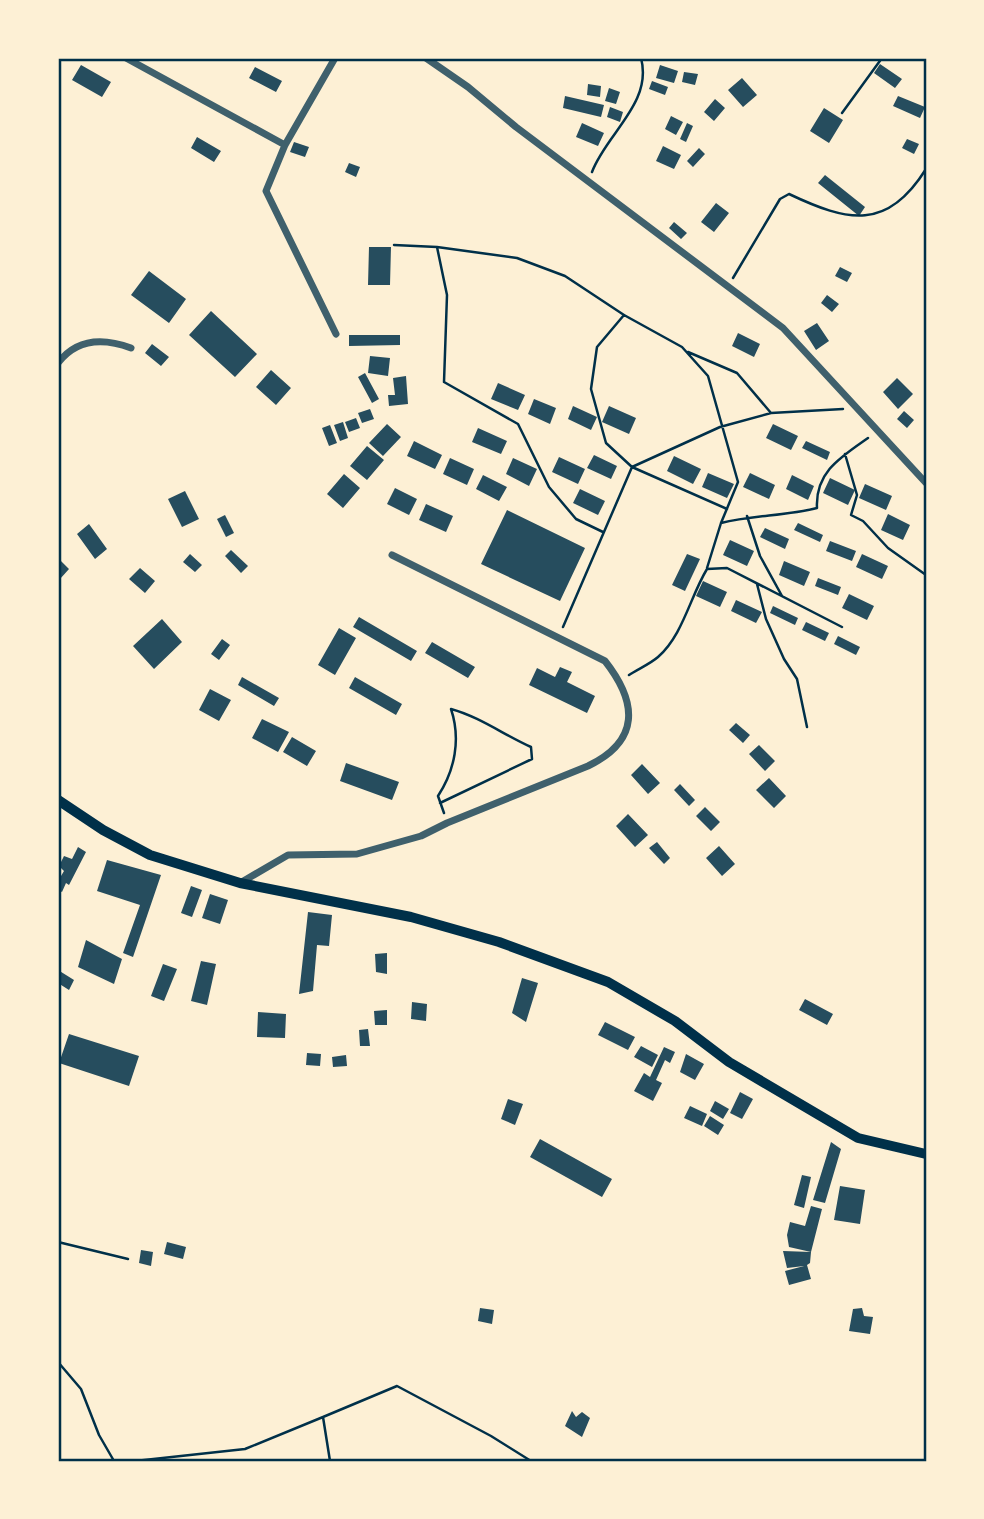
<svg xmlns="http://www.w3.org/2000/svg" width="984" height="1519" font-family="'Space Grotesk',sans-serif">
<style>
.building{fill:#264d5e}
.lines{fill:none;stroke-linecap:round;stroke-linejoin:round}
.path{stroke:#003049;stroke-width:2.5}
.minor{stroke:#3f606c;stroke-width:7}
.secondary{stroke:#003049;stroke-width:10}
.neatline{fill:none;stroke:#003049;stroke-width:2.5}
</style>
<rect width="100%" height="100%" fill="#fdf0d5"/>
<path class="building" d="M880,64L902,79L895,88L874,73Z
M81,65L111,82L102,97L72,80Z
M660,65L678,71L674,83L656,78Z
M255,67L282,81L276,92L249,78Z
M684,72L698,74L695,85L682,82Z
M742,78L757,95L743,107L728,90Z
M652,81L668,87L665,95L649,89Z
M588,84L601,86L600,97L587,95Z
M609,88L620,92L616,104L605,101Z
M565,96L604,105L601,117L563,108Z
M898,96L925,107L920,118L893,106Z
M715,99L725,108L714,121L704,112Z
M610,107L623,112L620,122L607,117Z
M824,108L843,120L829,143L810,131Z
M671,116L683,122L676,135L665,129Z
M582,123L604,133L598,146L576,137Z
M687,123L693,126L686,142L680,139Z
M197,137L221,151L214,162L191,148Z
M907,139L919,144L914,154L902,148Z
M294,142L309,147L305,157L290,152Z
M663,146L681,155L674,169L656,161Z
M699,148L705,154L693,167L687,161Z
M349,163L360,167L356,177L345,172Z
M825,175L865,207L859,216L818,183Z
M716,203L729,213L714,232L701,222Z
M674,222L687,233L681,239L669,228Z
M369,247H391L390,285H368Z
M840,267L852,273L847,282L835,276Z
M149,271L186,299L169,323L131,295Z
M827,295L839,304L832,312L821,303Z
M211,311L257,354L235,377L189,335Z
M817,323L829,341L816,350L804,331Z
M738,333L760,344L754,357L732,346Z
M349,335H400V345L349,346Z
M152,344L169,357L161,366L145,353Z
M370,356L390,358L388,376L368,373Z
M271,370L291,388L276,405L256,387Z
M365,373L379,399L372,403L358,377Z
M406,376L408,404L389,406L388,395H395L393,378Z
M897,378L913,394L898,409L883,392Z
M498,383L525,395L518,410L491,399Z
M534,399L556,408L550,424L528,414Z
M573,406L597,417L591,430L568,419Z
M609,406L636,418L629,434L602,422Z
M370,409L374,419L362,423L358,413Z
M904,411L914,420L907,428L897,419Z
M356,418L360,428L349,432L345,422Z
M343,422L348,438L340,441L334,425Z
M387,424L401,437L383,456L369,443Z
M773,424L798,436L791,450L766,438Z
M330,425L337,443L329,446L322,428Z
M478,428L507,441L501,454L472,442Z
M414,441L442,455L435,469L407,456Z
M806,441L830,452L827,460L802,448Z
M367,446L384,460L367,480L350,466Z
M594,455L617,466L611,479L587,468Z
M674,456L701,469L693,484L667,471Z
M559,457L585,469L578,484L552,472Z
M450,458L474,469L467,485L443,474Z
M513,458L537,469L529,486L506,474Z
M708,473L734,484L727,498L702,487Z
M750,473L775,485L769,499L743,487Z
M344,474L360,488L343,508L327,494Z
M483,475L507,487L499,501L476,489Z
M792,475L814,486L808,500L786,489Z
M830,478L855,490L848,505L823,493Z
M865,484L892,496L886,510L859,498Z
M395,488L417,499L409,515L387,504Z
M580,489L605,501L598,515L573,503Z
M185,491L199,519L182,527L168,499Z
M426,504L453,516L446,532L419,520Z
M507,510L585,548L560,601L481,564Z
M888,514L910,525L903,540L881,530Z
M225,515L234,533L226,537L217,519Z
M798,523L823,535L820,542L794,530Z
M89,524L107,549L95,559L77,534Z
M765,528L789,539L785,549L760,537Z
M730,540L754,551L747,566L723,555Z
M830,541L856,551L852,561L826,551Z
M231,550L248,566L241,573L225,556Z
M190,554L202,565L195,572L183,562Z
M687,554L700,559L685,591L672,585Z
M862,554L888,566L882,579L856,567Z
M58,558L69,569L60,579L58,578Z
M784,561L810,572L804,586L779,575Z
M140,568L155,581L145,593L129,579Z
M818,578L841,587L838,595L815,586Z
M703,581L727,592L720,607L696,596Z
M849,594L874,606L867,620L842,608Z
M736,600L762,612L756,623L731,611Z
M773,606L798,618L795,625L770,613Z
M359,617L417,651L411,661L353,627Z
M162,619L182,642L154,669L133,646Z
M806,622L829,633L825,641L802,630Z
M339,628L356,638L335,675L318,665Z
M838,636L860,647L856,655L834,644Z
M222,639L230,645L219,660L211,654Z
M432,642L475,667L468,678L425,653Z
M560,667L572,672L567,682L595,696L587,713L529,685L537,668L555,677Z
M242,677L279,698L274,706L238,685Z
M355,677L402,704L396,715L349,688Z
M210,689L231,700L219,721L199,710Z
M262,719L289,732L278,752L252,738Z
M736,723L750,735L743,743L729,730Z
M292,737L316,751L307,766L283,752Z
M759,745L775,761L765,771L749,754Z
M346,763L399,782L392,800L340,781Z
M642,764L660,783L648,794L631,775Z
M769,778L786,796L774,808L756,790Z
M680,784L695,800L689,806L674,790Z
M705,807L720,822L711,831L696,816Z
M628,814L648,835L635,847L616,826Z
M657,842L670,858L664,864L649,848Z
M719,846L735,864L722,876L706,858Z
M78,847L86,852L69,885L66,883L62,892L58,890V881L64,871L59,866L64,856L72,859Z
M107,860L161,875L133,957L123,953L140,905L97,891Z
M191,886L202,890L192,917L181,913Z
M210,894L228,900L220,924L202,918Z
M308,912L332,915L329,946L317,945L313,991L299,994Z
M86,940L122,959L114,984L78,967Z
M387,953V974L376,972L375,954Z
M201,961L216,964L207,1005L191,1001Z
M163,964L177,969L164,1001L151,996Z
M58,970L74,980L69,990L58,983Z
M522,978L538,983L526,1022L512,1013Z
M805,999L833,1014L827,1025L799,1010Z
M412,1002L427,1004L426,1021L411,1019Z
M387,1010V1025H375L374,1011Z
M258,1012L286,1014L285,1038L257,1037Z
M605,1022L635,1037L628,1050L598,1035Z
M368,1029L370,1046H360L359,1030Z
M69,1034L139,1056L129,1086L59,1063Z
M641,1046L658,1055L652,1067L634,1057Z
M664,1047L675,1052L670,1063L665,1060L656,1080L662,1083L653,1101L634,1091L644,1073L650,1077Z
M307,1053L321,1054L320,1066L306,1065Z
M686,1054L704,1064L695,1080L680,1072Z
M346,1055L347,1066L333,1067L332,1057Z
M740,1092L753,1099L742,1119L730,1113Z
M508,1099L523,1104L515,1125L501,1119Z
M715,1101L729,1109L723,1119L710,1111Z
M690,1106L707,1114L702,1126L684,1118Z
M710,1116L724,1125L718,1135L704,1126Z
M540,1139L612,1179L602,1197L530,1157Z
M831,1142L841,1149L825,1203L813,1200Z
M802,1175L811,1177L804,1208L794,1205Z
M840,1186L865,1190L860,1224L834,1220Z
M811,1206L822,1209L811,1252L789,1247L787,1235L790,1222L805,1226Z
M167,1242L186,1247L183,1259L164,1254Z
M141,1250L153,1252L151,1266L139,1263Z
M783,1251L811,1252L810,1263L807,1265L811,1279L789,1285L785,1271L804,1266L787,1268Z
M480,1308L494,1310L492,1324L478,1321Z
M862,1308L864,1316L873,1317L870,1334L849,1331L853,1309Z
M572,1411L576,1417L582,1412L590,1418L582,1437L565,1426Z"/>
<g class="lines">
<path class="path" d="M842,113L882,58
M592,172C606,134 653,103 641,58
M394,245L437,247L517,258L565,276L624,315L682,347L708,376L738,482L721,523
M437,247L447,295L444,382L518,424L549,487L576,519L603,532
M733,278L780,199L789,194C848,222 887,231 926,169
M624,315L597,347L591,389L606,443L632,467L727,509
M688,352L737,373L771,413
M845,454L857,495L851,515L863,521L888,548L926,575
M747,516L760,556L782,596
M707,568L721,523C753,515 785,516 817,508C815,472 841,457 868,438
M757,584L766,619L784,659L797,679L807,727
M563,627L632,467L720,427L771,413L843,409
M629,675C638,669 650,664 658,657C683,635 690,597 707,569L727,568L842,627
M440,803L532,759L531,747C504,735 480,717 451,709C461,739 455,770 438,796L444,813
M58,1242L128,1259
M58,1362L81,1389L99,1435L114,1461
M323,1417L397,1386L491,1436L531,1461
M135,1461L245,1449L323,1417L330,1461"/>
<path class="minor" d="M126,58L285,145L335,58
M426,58L468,87L516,127L783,328L926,483
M285,145L266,191L336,334
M58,363C77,338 104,338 131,348
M240,883L288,855L357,854L421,836L447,823L588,766C640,741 638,703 605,661L392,555"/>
<path class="secondary" d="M58,800L103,830L150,855L240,883L411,917L499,942L608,982L675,1021L729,1062L858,1138L926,1154"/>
</g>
<rect width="984" height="1519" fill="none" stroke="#fdf0d5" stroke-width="119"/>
<rect x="60" y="60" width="865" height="1400" class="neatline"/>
</svg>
